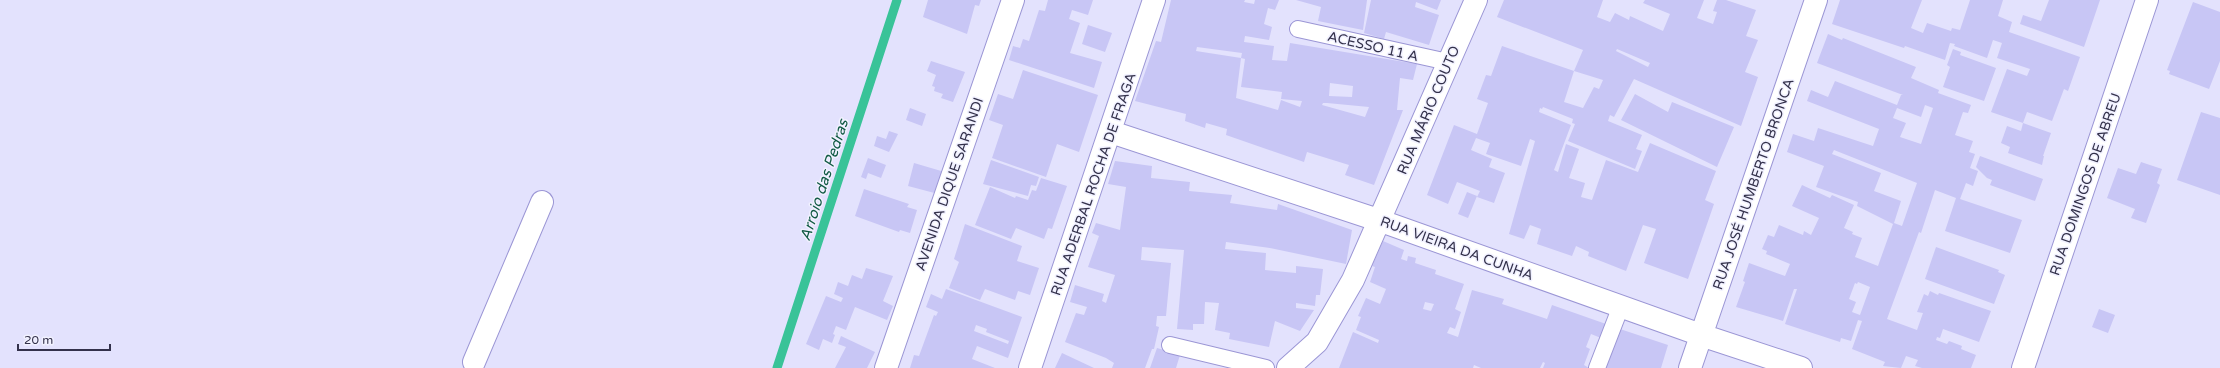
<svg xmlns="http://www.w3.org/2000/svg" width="2220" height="368" font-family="'Varela Round',sans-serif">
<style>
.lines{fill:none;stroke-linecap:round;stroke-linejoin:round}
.stream{stroke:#39c398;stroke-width:9}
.building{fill:#c8c6f5;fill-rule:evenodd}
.service-casing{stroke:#9b96d5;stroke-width:18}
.minor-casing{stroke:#9b96d5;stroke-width:24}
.service{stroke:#fff;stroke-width:16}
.minor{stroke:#fff;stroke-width:22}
.labels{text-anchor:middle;stroke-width:3;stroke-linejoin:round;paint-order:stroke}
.street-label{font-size:14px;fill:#33314b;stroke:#f1f1ff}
.water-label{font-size:15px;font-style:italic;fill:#115a44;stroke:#f1f1ff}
</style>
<rect width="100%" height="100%" fill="#e3e2fd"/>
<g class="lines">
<path class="stream" d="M777,368L897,0"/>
</g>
<path class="building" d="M928,0H981L979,6L975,5L967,34L923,17Z
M1048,0H1093L1088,15L1072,10L1069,19L1080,23L1070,53L1102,62L1094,88L1009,60L1013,46L1020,48L1023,39L1029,41L1039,10L1045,11Z
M1171,0H1245L1244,2L1254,4L1255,0H1279L1275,10L1268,8L1264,24L1272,27L1269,40L1245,36L1244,42L1274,46L1272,60L1287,61L1290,43L1417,64L1413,80L1400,78L1397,110H1403L1374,185L1345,175L1349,165L1307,152L1304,162L1226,135L1227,129L1206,123L1205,128L1185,121L1186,114L1135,101L1156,41L1161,42ZM1197,47L1242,53L1241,58L1245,59L1241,87L1282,92L1281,99L1302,101L1300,107L1281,100L1278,110L1236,98L1241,58L1196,51ZM1330,83L1353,86L1352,97L1329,96ZM1323,103H1327L1369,107L1365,117L1322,105Z
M1296,0H1367L1363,30L1318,21L1321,7Z
M1371,0H1441L1437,10L1416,2L1415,7L1439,15L1429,45L1386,32L1384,39L1364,33Z
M1504,0H1603L1597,17L1610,22L1615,13L1629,20L1630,16L1663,31L1670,14L1643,3L1645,0H1704L1697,18L1713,24L1717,12L1713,11L1717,0H1726L1756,10L1746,36L1758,40L1745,72L1758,77L1741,126L1634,79L1614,117L1610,115L1608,121L1642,135L1636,149L1642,151L1635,169L1568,141L1575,124L1572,123L1573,119L1543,107L1542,109L1540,108L1539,112L1571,125L1554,170L1558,172L1566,144L1579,149L1569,178L1585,183L1581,197L1592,200L1606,160L1638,172L1650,143L1716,171L1705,200L1714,204L1688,279L1644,263L1656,229L1643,225L1626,271L1588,256L1589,252L1576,246L1572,256L1537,244L1541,229L1530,225L1524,239L1509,234L1535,141L1530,139L1521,166L1486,154L1490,143L1476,138L1471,150L1492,159L1489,167L1505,173L1494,203L1477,197L1480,191L1457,182L1448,204L1427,195L1454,125L1477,134L1488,103L1477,99L1486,75L1491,76L1502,46L1574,71L1564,102L1583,108L1594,87L1599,89L1603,80L1574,71L1583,50L1497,17ZM1617,49L1650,63L1648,67L1616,51Z
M1840,0H1922L1911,28L1923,33L1927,23L1951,31L1952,28L1960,30L1970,0H2003L1998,16L2012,22L2009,32L2080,57L2068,91L2064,89L2052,121L2027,112L2023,123L1991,112L2007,69L2027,76L2030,69L1997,58L2002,43L1993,40L1987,58L1954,46L1955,44L1950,43L1945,60L1905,46L1904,48L1832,24Z
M2049,0H2100L2084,47L2020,24L2023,15L2041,21Z
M2193,2L2220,12V61L2209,89L2169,74L2170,71L2167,70Z
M1088,25L1112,33L1105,52L1082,44Z
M1828,34L1842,40L1843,38L1916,67L1911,78L1939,90L1938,93L1971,105L1968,113L1963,112L1955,135L1973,141L1969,152L1975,154L1970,168L1978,171L1973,186L1966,183L1960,199L2022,220L2010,253L1945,231L1956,198L1935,190L1921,233L1919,232L1887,319L1917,330L1923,313L1917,312L1924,294L1928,296L1930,291L1938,295L1939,293L1991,311L1979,342L1943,329L1940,338L1937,337L1936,340L1947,344L1949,341L1962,346L1961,349L1976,355L1971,368H1922L1915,366L1918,360L1906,356L1901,368L1883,366L1885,362L1852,349L1862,321L1858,320L1851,341L1841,338L1840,342L1785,324L1797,289H1794L1783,321L1736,307L1745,282L1743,281L1749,263L1785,276L1790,264L1766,254L1767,251L1762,249L1768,235L1774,237L1779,225L1803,235L1804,231L1811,235L1819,218L1792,206L1802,185L1830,198L1832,195L1854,205L1844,228L1853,232L1852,234L1862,238L1855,257L1878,266L1893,224L1857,206L1858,202L1816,187L1824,166L1787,152L1793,134L1814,141L1818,128L1873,146L1879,129L1807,101L1811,90L1828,97L1835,81L1897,105L1901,95H1903L1817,63ZM1925,105L1933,108L1921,144L1900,137L1906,123L1893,118L1897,108L1921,117ZM1834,150L1917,183L1902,226L1894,223L1901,201L1874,191L1881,173L1832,154ZM1858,282L1870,287L1860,315L1852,312L1856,302L1849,299L1855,283L1857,284Z
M1953,49L1961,52L1960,55L1996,68L1984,101L1943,87L1950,67L1947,65Z
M931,61L965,72L953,102L941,98L943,94L934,91L935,87L932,86L936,75L927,71Z
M1023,70L1098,95L1079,152L1057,144L1046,177L992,158L1003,125L989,120L998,94L1013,99Z
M1635,94L1668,112L1672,102L1734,127L1717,167L1621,120Z
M910,108L926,114L922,126L906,120Z
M2201,112L2220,118V195L2177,180Z
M2023,123L2051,133L2043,156H2044L2042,165L2008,153L2010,147L2001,143L2007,126L2021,131Z
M889,131L898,134L889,152L874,146L877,136L886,139Z
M1980,156L2043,179L2035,201L1990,185L1992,180L1987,178L1976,167Z
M868,158L886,165L881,178L868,173L866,179L861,177Z
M991,160L1039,177L1036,186L1031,185L1028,196L983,184Z
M1115,161L1152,166L1151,178L1190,182L1189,191L1232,195L1230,203L1277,210L1278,204L1352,230L1346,264L1270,248L1226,242L1225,249L1266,253L1265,270L1296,273V266L1323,269L1320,295H1316L1315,306L1296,303V308L1314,310L1300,331L1275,321L1269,347L1229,339L1230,333L1215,330L1219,303L1205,302L1204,324H1193V330L1177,329L1184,250L1142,247L1141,260L1171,263L1166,316H1157L1156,326L1159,327L1154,349H1152L1145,368H1112L1114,363L1106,358L1065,342L1076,313L1084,315L1087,307L1070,302L1075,285L1104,294L1102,301L1106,303L1115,275L1088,267L1099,236L1092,233L1096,223L1120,230L1126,187L1108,184Z
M2141,162L2162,169L2157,183L2160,185L2146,223L2131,218L2135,209L2107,198L2118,168L2136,174Z
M914,163L948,173L942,195L908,186Z
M1041,178L1067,186L1052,229L1048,228L1044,239L1016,228L1011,239L975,225L990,187L1015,198L1016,196L1028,200L1032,190L1036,191Z
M864,189L909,204L907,207L917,210L910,233L900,230L899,232L855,216Z
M1467,192L1477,196L1468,218L1458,214Z
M965,224L1022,246L1017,261L1039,268L1030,295L1018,291L1015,300L985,289L980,300L949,288L959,262L954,259Z
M1383,241L1404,250L1401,259L1407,261L1408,256L1416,258L1415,263L1436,270L1435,274L1464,284L1455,309L1461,312L1455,329L1450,327L1447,333L1458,337L1472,290L1504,299L1502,304L1547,319L1552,305L1606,324L1601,338L1591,334L1586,347L1590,349L1584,365L1589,368H1543L1545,363L1543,362L1540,368H1481L1474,365L1473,368H1339L1353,332L1378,343L1379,340L1356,330L1361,317L1358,316L1366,298L1380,304L1386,289L1370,282L1375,267L1372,266ZM1425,302L1434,304L1431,311L1423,309Z
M1936,247L1999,270L1998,272L2005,275L1994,304L1925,279Z
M866,268L893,276L883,301L893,306L887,320L855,307L846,330L836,326L833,334L835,335L832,343L823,339L819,350L806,344L826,296L841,302L843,298L834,294L838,282L848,286L852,275L862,279Z
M946,289L1022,317L1008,358L977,346L972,359L995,368H910L914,355L919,356L934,315L936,316L938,312L926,307L931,294L942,299ZM976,325L987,329L986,332L1009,341L1008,344L974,331Z
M2099,309L2115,315L2108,333L2092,327Z
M1617,328L1668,345L1661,368H1601Z
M841,336L875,352L867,368H835L846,347L838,344Z
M1157,348L1180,355L1176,368H1150Z
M1062,353L1094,368H1055Z"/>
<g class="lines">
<defs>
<path id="service" d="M1298,29L1448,62
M1170,345L1266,368
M1597,368L1621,306"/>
<path id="minor" d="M1111,132L1381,221L1701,335L1801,368
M474,362L542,202
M886,368L1013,0
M1030,368L1154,0
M1288,368L1317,342L1353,280L1476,0
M1690,368L1816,0
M2023,368L2147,0"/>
</defs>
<use href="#service" class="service-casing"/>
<use href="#minor" class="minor-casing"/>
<use href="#service" class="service"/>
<use href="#minor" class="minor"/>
</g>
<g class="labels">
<g class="street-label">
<text transform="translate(1373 46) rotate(13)" y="5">ACESSO 11 A</text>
<text transform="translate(1428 110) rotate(-67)" y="5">RUA MÁRIO COUTO</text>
<text transform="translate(949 184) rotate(-71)" y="5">AVENIDA DIQUE SARANDI</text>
<text transform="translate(1093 184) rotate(-71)" y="5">RUA ADERBAL ROCHA DE FRAGA</text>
<text transform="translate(1753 184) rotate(-71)" y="5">RUA JOSÉ HUMBERTO BRONCA</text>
<text transform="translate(2085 184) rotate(-71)" y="5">RUA DOMINGOS DE ABREU</text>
<text transform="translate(1457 248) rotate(20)" y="5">RUA VIEIRA DA CUNHA</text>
</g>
<g class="water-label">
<text transform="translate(824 180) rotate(-72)" y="5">Arroio das Pedras</text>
</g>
</g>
<path d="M18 344v6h92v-6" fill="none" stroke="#33314b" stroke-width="2"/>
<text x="24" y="344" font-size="12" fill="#33314b" stroke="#f1f1ff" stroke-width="3" paint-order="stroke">20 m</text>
</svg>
